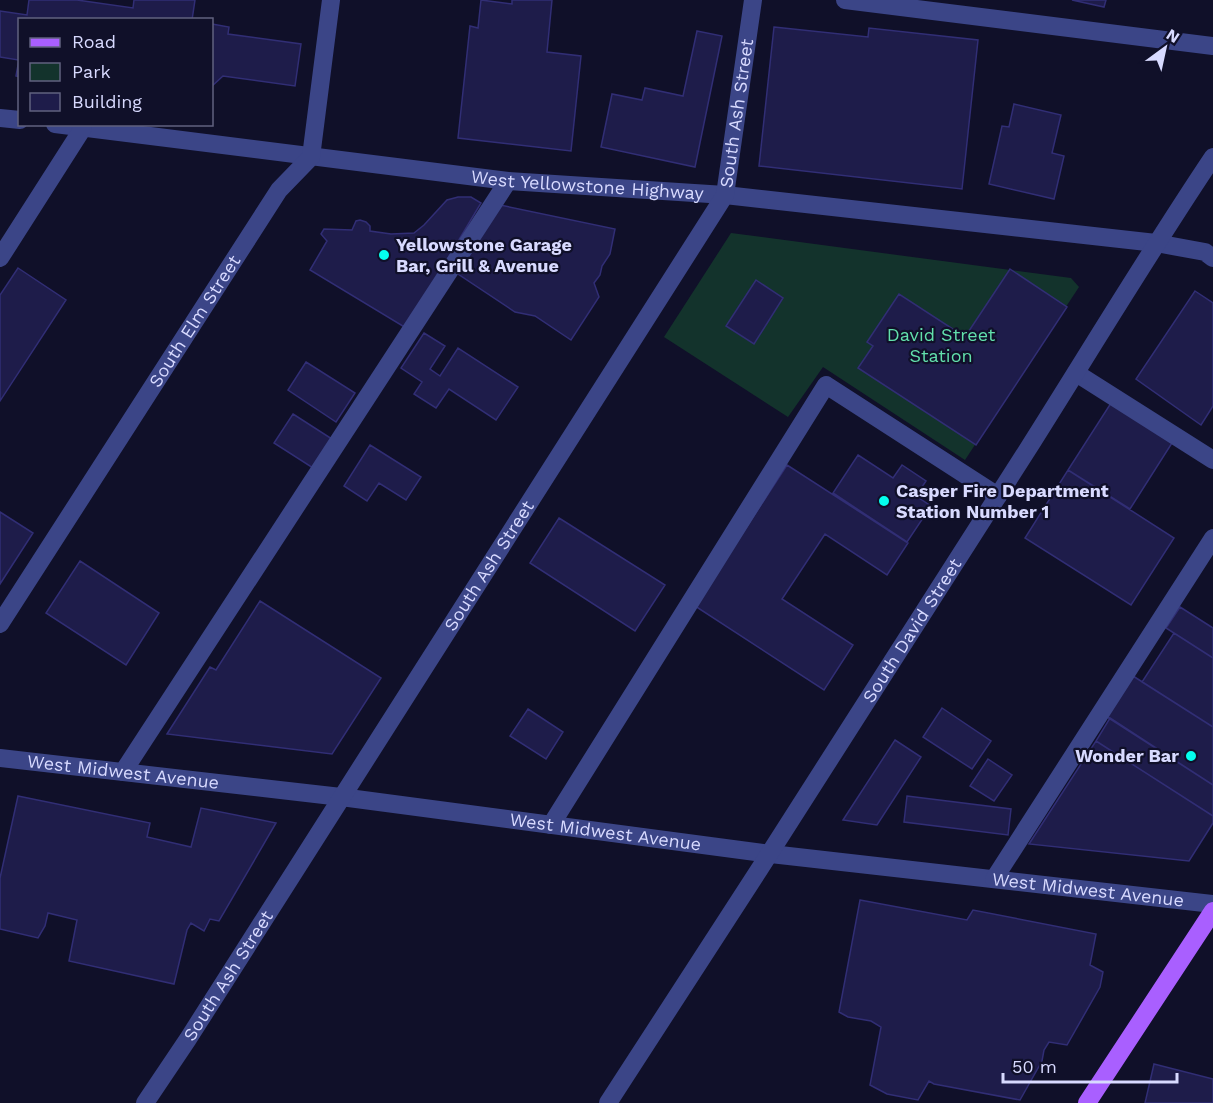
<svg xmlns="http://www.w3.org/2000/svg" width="1213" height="1103" font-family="'Work Sans',sans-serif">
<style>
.green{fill:#13332c}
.building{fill:#1e1c4a;stroke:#312e75;stroke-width:1.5}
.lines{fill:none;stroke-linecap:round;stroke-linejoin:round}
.minor{stroke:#3b4587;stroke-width:18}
.major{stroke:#a95fff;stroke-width:18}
.poi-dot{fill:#04feee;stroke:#101029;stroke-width:2}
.labels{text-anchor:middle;stroke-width:4.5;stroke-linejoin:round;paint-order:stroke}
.street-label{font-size:18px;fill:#d8daff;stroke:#101029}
.poi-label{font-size:18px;font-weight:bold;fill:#d8daff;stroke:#101029;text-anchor:start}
.park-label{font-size:18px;fill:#62e0ac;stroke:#101029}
</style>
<rect width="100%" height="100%" fill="#101029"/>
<path class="green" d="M731,233L1071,278L1079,287L965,460L823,367L788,417L664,337Z"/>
<path class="building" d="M29,0H77L133,8L134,0H195L192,20H20V77L16,76L19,60L0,57V11L27,15Z
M481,0L512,4V0H552L547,52L581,56L571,151L458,138L470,26L478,28Z
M1072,0H1106L1104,7Z
M212,24L229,27L228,34L301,44L295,86L223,76L212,86Z
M774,27L868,37L869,28L978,40L962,189L759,166Z
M697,31L722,36L695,167L601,147L612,94L642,100L645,88L683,96Z
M1014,104L1061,115L1052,153L1064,156L1054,199L989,184L1002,126L1009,127Z
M458,197H471L481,203L406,328L310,270L327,241L321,234L324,229L352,230L356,221L360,220L366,222L370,226V231L391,234L414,233L424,225L447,200Z
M500,205L615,229L610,254L602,266L600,275L594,283L599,297L571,340L535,316L515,312L458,274Z
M18,268L66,300L0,401V295Z
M1010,269L1067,307L976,445L858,368L873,346L867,342L899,294L965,337Z
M756,280L783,298L754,344L726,326Z
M1195,291L1213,303V406L1201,425L1136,379Z
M424,333L445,346L430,369L440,376L458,348L518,387L496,420L449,389L436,408L414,394L422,382L401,368Z
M306,362L355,393L336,422L288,390Z
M1111,403L1172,443L1130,509L1068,470Z
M293,414L332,439L313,468L274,443Z
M370,445L421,477L406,500L379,483L367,501L344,486Z
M858,455L893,478L902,465L926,481L916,496L931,506L907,542L833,493Z
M787,465L908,543L887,575L825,534L782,599L853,645L824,690L695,606Z
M1068,470L1174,538L1131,605L1025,538Z
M0,512L33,533L0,584Z
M559,518L665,585L635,631L530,563Z
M80,561L159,613L126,665L46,613Z
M260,601L381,678L332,754L167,734L210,667L216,670Z
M1180,607L1213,628V658L1166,628Z
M1174,633L1213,658V727L1142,682Z
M1133,676L1213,727V785L1107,717Z
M942,708L991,741L972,769L923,737Z
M528,709L563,732L546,759L510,736Z
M1110,718L1213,785V816L1096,741Z
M895,740L921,757L877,825L843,820Z
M1096,741L1213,816V823L1189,861L1029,844Z
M988,759L1012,775L994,801L970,786Z
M18,796L150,823L147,837L191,847L201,808L276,823L219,921L210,919L204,931L191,923L187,930L174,984L69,961L77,920L48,913L45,926L38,938L0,929V878Z
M907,796L1011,809L1008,835L904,822Z
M860,900L967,920L973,910L1096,934L1090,965L1103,972L1100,987L1067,1045L1049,1042L1044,1050L1042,1061L1020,1100L934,1084L929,1081L918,1100L887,1094L870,1085L881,1027L871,1021L848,1017L839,1012Z
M1154,1064L1213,1079V1103H1145Z"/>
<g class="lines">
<g class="minor">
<path d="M845,0L1213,46"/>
<path d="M0,118L20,120"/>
<path id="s1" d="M55,124L508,181L725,195L1156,243L1205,252L1213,258"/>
<path d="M0,258L83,128"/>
<path d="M1076,373L1213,460"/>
<path id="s2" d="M0,624L279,190L311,157L331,0"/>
<path id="s3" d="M0,758L341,797L771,854L1213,904"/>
<path d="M123,772L508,181"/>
<path d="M551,825L826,385L998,496"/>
<path d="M994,879L1213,538"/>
<path id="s4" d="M145,1103L188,1039L725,195L753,0"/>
<path id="s5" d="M608,1103C749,887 887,670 1026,452C1088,354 1148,254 1213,157"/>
</g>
<path class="major" d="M1087,1103L1213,911"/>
</g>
<g class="poi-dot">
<circle cx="384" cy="255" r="6"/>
<circle cx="884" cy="501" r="6"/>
<circle cx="1191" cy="756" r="6"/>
</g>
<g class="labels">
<g class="street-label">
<text dy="6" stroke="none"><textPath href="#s4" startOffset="1160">South Ash Street</textPath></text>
<text dy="6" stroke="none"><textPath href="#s1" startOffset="536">West Yellowstone Highway</textPath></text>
<text dy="6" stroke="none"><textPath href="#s2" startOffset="360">South Elm Street</textPath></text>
<text dy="6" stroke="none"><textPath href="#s4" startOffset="638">South Ash Street</textPath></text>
<text dy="6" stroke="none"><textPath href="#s5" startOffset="562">South David Street</textPath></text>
<text dy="6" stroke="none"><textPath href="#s3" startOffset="124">West Midwest Avenue</textPath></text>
<text dy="6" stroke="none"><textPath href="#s3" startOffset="610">West Midwest Avenue</textPath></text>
<text dy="6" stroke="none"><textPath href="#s3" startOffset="1096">West Midwest Avenue</textPath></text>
<text dy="6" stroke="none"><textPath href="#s4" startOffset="152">South Ash Street</textPath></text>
</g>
<g class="poi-label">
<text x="396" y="251">Yellowstone Garage<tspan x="396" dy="21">Bar, Grill &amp; Avenue</tspan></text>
<text x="896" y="497">Casper Fire Department<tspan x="896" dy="21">Station Number 1</tspan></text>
<text x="1179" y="762" text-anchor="end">Wonder Bar</text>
</g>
<g class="park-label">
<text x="941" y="341">David Street<tspan x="941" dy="21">Station</tspan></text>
</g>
</g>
<rect x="18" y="18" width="195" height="108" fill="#101029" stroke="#60617f" stroke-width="1.5"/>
<rect x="30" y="38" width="30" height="9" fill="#a95fff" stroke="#60617f" stroke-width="1.5"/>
<text x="72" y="48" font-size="18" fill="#d8daff">Road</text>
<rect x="30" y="63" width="30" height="18" fill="#13332c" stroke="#60617f" stroke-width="1.5"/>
<text x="72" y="78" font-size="18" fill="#d8daff">Park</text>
<rect x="30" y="93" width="30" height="18" fill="#1e1c4a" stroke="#60617f" stroke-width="1.5"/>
<text x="72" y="108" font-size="18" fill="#d8daff">Building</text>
<g transform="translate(1165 48) rotate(33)" stroke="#101029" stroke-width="4.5" paint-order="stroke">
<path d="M0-4.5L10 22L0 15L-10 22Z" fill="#d8daff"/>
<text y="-9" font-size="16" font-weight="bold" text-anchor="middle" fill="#d8daff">N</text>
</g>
<path d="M1003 1073v9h174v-9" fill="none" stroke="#d8daff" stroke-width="3"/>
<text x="1012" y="1073" font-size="18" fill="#d8daff" stroke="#101029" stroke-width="4.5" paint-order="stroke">50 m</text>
</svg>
